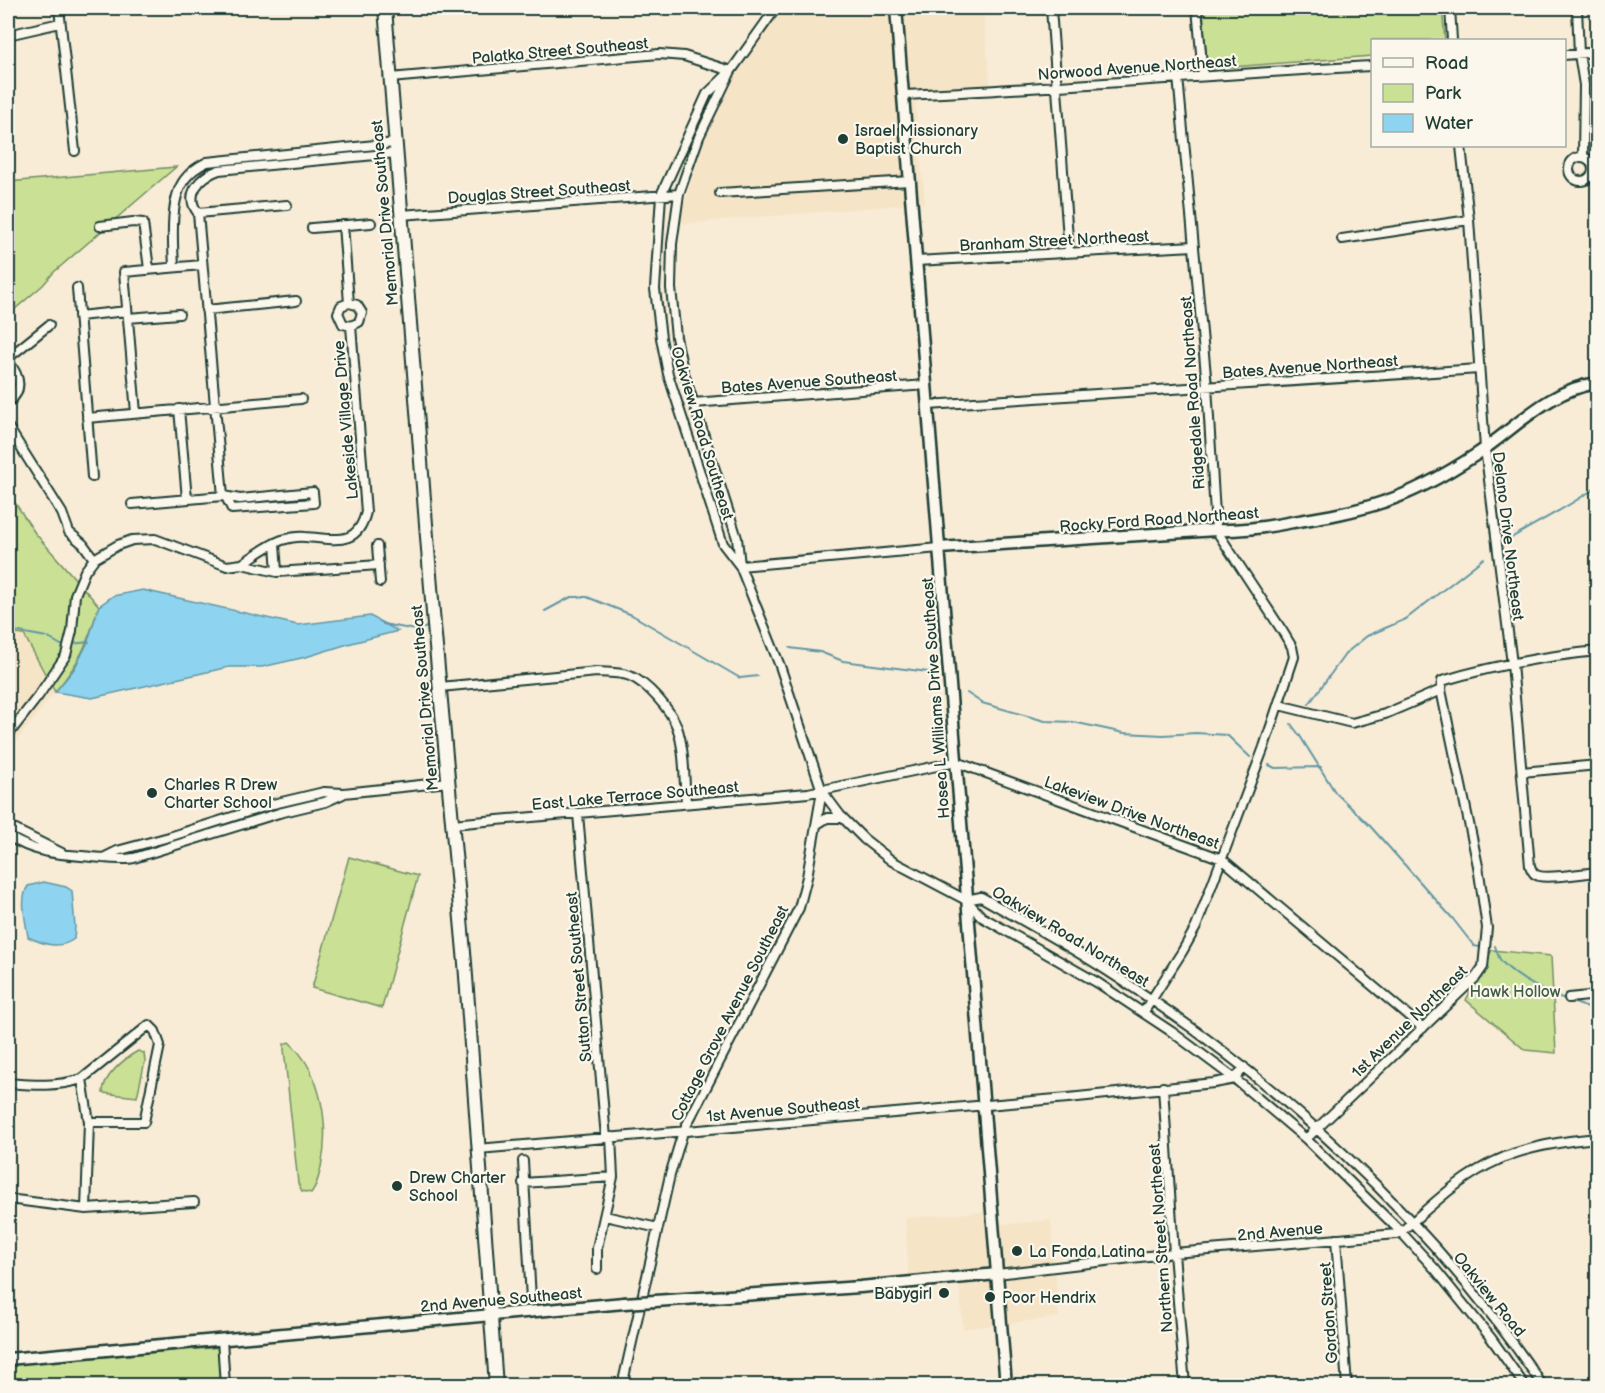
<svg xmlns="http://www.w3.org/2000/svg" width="1605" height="1393" font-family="'Balsamiq Sans',sans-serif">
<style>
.built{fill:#f6e4c7}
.green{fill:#c9e095;stroke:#748e64;stroke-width:1.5}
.water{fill:#8ed3ef;stroke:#6297a4;stroke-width:1.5}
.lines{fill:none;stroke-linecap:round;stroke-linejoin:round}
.stream{stroke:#6297a4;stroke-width:2}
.street-casing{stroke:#1f3d34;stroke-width:12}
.secondary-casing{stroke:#1f3d34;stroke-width:15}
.primary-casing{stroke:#1f3d34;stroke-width:16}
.street{stroke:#fbf7ec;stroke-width:8}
.secondary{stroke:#fbf7ec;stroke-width:10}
.primary{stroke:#fbf7ec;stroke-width:12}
.secondary-bridge-casing{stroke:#1f3d34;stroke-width:15;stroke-linecap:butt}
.secondary-bridge{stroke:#fbf7ec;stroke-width:10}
.poi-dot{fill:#1f3d34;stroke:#fbf7ec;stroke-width:2}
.labels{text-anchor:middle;stroke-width:4.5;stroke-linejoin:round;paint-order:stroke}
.street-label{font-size:16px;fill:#1f3d34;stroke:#fbf7ec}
.poi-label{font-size:16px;fill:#1f3d34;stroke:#fbf7ec;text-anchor:start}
.park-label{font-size:16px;fill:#415e47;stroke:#fbf7ec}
</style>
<rect width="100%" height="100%" fill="#f8ecd6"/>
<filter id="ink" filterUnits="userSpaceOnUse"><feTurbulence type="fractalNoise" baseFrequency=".0167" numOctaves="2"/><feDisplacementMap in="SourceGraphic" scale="12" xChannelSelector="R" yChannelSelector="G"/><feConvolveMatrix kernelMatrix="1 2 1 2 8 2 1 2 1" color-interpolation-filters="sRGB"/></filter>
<g filter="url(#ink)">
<path class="built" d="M772,8H983L991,93L915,98L925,203L678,224L721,83L781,13Z
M8,633L24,635L55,692L8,752Z
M992,1211L994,1225L1051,1220L1059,1317L963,1329L959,1276L909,1281L905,1218Z"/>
<path class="green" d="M1203,8H1442L1445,40H1372V56L1207,69Z
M176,167L54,272L43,285L8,315V182Z
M8,492L35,533L99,606C87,644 81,661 55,692L24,635L8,633Z
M349,857L418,876L382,1008L312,988Z
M1492,950L1551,956L1556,1053L1525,1050L1466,1000Z
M289,1042C322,1072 330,1126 321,1167C319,1176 317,1186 311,1193L302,1191L298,1183L284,1049V1044Z
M138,1051L144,1053L145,1061L137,1097L103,1093C102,1077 125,1058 138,1051Z
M223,1347L224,1385L8,1386V1364Z"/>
<path class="water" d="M143,590L298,625L370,616L398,631L348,644L306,657L262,667H229L92,698L55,692L74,669L87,644L99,606L113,596Z
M44,882L66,887L72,891L75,927L74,939C59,950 43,944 28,937C26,922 19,899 28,886Z"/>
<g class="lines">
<path class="stream" d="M1506,541C1537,522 1569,507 1598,486
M545,611L571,597H587L632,615L740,678L758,676
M383,624L416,630L427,627
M8,630L47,637L61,645H65
M71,644L89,642
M790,648L820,652L843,661L928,672
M967,693L982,703L1045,721L1073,722L1124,733L1163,735L1196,733L1227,735L1250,757
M1309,704L1346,653L1367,636L1406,619L1484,558
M1291,724L1300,736L1335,792L1370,826L1453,919L1474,946L1480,947
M1269,765L1275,768L1321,767
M1495,946C1497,951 1498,958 1502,962C1528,989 1565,998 1598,1012"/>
<defs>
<path id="street" d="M59,8L75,151
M1051,8L1069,252
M1197,8L1203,75
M1450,8L1452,40
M1577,8L1579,54L1584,85L1583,156
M8,35L60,23
M1564,55L1598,52
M731,71L707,94L661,195L655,289L661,338L668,374L723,544L740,566L780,666L822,791L840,815L864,839L892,861L966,900L982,917L1098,983L1172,1032L1235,1079L1306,1139L1401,1232L1435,1269L1491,1338L1525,1386
M390,78L659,54L684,56L731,71
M903,95C1060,88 1216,74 1372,66
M1461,146L1469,220L1485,448L1512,664L1530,866C1532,872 1534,875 1539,876C1551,879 1584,873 1598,872
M1569 169a12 12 0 1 1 24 0a12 12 0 1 1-24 0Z
M720,193L910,181
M198,213L287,205
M401,215L679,194
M100,226L133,222L143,223L149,269
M312,228L371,223
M1342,239L1469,220
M916,261L1194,246
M174,267C173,243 169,199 185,179C190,172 199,166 207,162L395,143
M77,288L92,477
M349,303L341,306L338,313L343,324L351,326
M206,310L296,301
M79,316L127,311
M128,318L179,314
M8,358L49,325
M8,361C20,376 24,390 8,403
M693,403L926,385
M928,405L1479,369
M179,409L187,499
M136,413L124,272L202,265
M87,418L301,399
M8,427L62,513L69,532L83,544L94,559
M223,496L240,499L313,492L314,503L232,509L226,497
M132,504L223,496L198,213C183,194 201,176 219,170L396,153
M275,544L277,572
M377,546L380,582
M242,564C254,556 268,545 282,540C289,538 298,536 305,537C332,538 357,549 366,512L351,326L359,322L362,313L357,305L349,303L343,225
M740,565L737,538L683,370L676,337L671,288L672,244L679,194L699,137L731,71L776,8
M740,566L939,548
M440,687L597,672C608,673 620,672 630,676C647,683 671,710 677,727C685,750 684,779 686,802
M1279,705L1352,723L1385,714L1441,690L1442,681C1492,666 1545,656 1598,651
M8,735L39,695L66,655L72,631L75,595L85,571L94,559L118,545L132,540L155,539L227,566L242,564L277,572L379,565
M1522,772L1598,765
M578,814L606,1138
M452,824L808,793L956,762L1222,859L1423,1028
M816,825L827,818H843
M8,826L62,853
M8,836C36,854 59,854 92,857C107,858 119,861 134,858L279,813L325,802L343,794
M103,858L117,851L169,837L273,804L324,792L344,793L449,782
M966,900L981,897C1023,921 1066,944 1106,970C1272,1074 1434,1223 1543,1386
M1569,998L1598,995
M1143,1013L1182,952L1196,927L1264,747L1294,657L1292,647L1283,632L1216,530L1207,386L1178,77
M82,1079L149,1025L155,1031L160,1045L144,1122H89
M8,1083C34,1085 56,1087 82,1079L89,1122L86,1209
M1163,1087L1174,1253L1185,1386
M1306,1139L1476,977L1483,967L1487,928L1478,866L1441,690
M478,1149L1068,1098L1214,1083L1235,1079L1244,1067
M523,1161L531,1299
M523,1183L613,1177
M8,1199L86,1209L194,1202
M605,1216L658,1228
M1336,1239L1347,1386
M597,1269V1248L613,1177L611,1137
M997,1274L1174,1253L1397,1234L1401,1232C1431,1206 1461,1176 1498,1160C1528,1146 1564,1141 1598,1138
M222,1339L225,1386
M622,1386L670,1175L683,1132L799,908L807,877L822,791"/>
<path id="secondary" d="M896,8L1006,1386
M939,548L1216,530C1243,531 1268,527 1293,522C1323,517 1354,512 1383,502C1416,492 1448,473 1477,454C1516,428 1549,389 1598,383
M655,1301L860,1287L997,1274
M8,1359L624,1303"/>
<path id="primary" d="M385,8L434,625L465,963L496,1386"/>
</defs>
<use href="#street" class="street-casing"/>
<use href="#secondary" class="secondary-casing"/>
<use href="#primary" class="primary-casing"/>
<use href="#street" class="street"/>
<use href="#secondary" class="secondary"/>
<use href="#primary" class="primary"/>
<defs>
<path id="secondary-bridge" d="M624,1303L655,1301"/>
</defs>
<use href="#secondary-bridge" class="secondary-bridge-casing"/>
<use href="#secondary-bridge" class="secondary-bridge"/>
</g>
</g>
<g class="poi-dot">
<circle cx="843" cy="139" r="6"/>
<circle cx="152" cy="793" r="6"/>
<circle cx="397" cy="1186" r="6"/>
<circle cx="1017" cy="1251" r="6"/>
<circle cx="944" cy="1293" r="6"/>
<circle cx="990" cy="1297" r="6"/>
</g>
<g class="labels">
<g class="street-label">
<text transform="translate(560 50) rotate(-5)" y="6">Palatka Street Southeast</text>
<text transform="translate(1137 67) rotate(-4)" y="6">Norwood Avenue Northeast</text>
<text transform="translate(539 191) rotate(-4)" y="6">Douglas Street Southeast</text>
<text transform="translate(384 213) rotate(-95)" y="6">Memorial Drive Southeast</text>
<text transform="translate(1054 240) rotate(-3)" y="6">Branham Street Northeast</text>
<text transform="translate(1310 366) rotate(-4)" y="6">Bates Avenue Northeast</text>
<text transform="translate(809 381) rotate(-4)" y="6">Bates Avenue Southeast</text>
<text transform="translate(1192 393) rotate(-94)" y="6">Ridgedale Road Northeast</text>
<text transform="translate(345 420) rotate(-95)" y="6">Lakeside Village Drive</text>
<text transform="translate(703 433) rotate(73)" y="6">Oakview Road Southeast</text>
<text transform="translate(1159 519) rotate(-4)" y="6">Rocky Ford Road Northeast</text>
<text transform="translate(1509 536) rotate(83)" y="6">Delano Drive Northeast</text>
<text transform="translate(424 698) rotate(-95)" y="6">Memorial Drive Southeast</text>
<text transform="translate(935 698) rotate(-94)" y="6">Hosea L Williams Drive Southeast</text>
<text transform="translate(635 795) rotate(-5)" y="6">East Lake Terrace Southeast</text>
<text transform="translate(1132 812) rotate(20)" y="6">Lakeview Drive Northeast</text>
<text transform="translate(1071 936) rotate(31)" y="6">Oakview Road Northeast</text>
<text transform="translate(578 977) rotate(-95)" y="6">Sutton Street Southeast</text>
<text transform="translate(729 1013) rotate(-63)" y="6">Cottage Grove Avenue Southeast</text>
<text transform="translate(1409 1021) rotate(-44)" y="6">1st Avenue Northeast</text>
<text transform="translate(783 1109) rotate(-5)" y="6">1st Avenue Southeast</text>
<text transform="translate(1280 1231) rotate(-5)" y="6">2nd Avenue</text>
<text transform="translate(1160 1238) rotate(-94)" y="6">Northern Street Northeast</text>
<text transform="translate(1490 1294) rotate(51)" y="6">Oakview Road</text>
<text transform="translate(501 1299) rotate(-5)" y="6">2nd Avenue Southeast</text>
<text transform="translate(1328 1313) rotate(-94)" y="6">Gordon Street</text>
</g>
<g class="poi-label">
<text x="855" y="136">Israel Missionary<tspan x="855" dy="18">Baptist Church</tspan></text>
<text x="164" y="790">Charles R Drew<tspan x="164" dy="18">Charter School</tspan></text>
<text x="409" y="1183">Drew Charter<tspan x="409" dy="18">School</tspan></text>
<text x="1029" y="1257">La Fonda Latina</text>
<text x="932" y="1299" text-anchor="end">Babygirl</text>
<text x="1002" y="1303">Poor Hendrix</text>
</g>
<g class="park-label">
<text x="1515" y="997">Hawk Hollow</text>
</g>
</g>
<rect width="1605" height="1393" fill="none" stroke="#fbf7ec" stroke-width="30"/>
<rect x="15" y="15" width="1575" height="1363" fill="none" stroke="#1f3d34" stroke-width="2" filter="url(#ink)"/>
<rect x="1371" y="39" width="195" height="108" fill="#fbf7ec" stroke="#a3ada2" stroke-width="1.5"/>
<rect x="1383" y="58" width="30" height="9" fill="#fbf7ec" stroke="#a3ada2" stroke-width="1.5"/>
<text x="1425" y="69" font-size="18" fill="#1f3d34">Road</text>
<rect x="1383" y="84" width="30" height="18" fill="#c9e095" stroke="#a3ada2" stroke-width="1.5"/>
<text x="1425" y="99" font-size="18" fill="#1f3d34">Park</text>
<rect x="1383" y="114" width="30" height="18" fill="#8ed3ef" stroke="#a3ada2" stroke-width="1.5"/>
<text x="1425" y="129" font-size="18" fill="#1f3d34">Water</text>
</svg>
